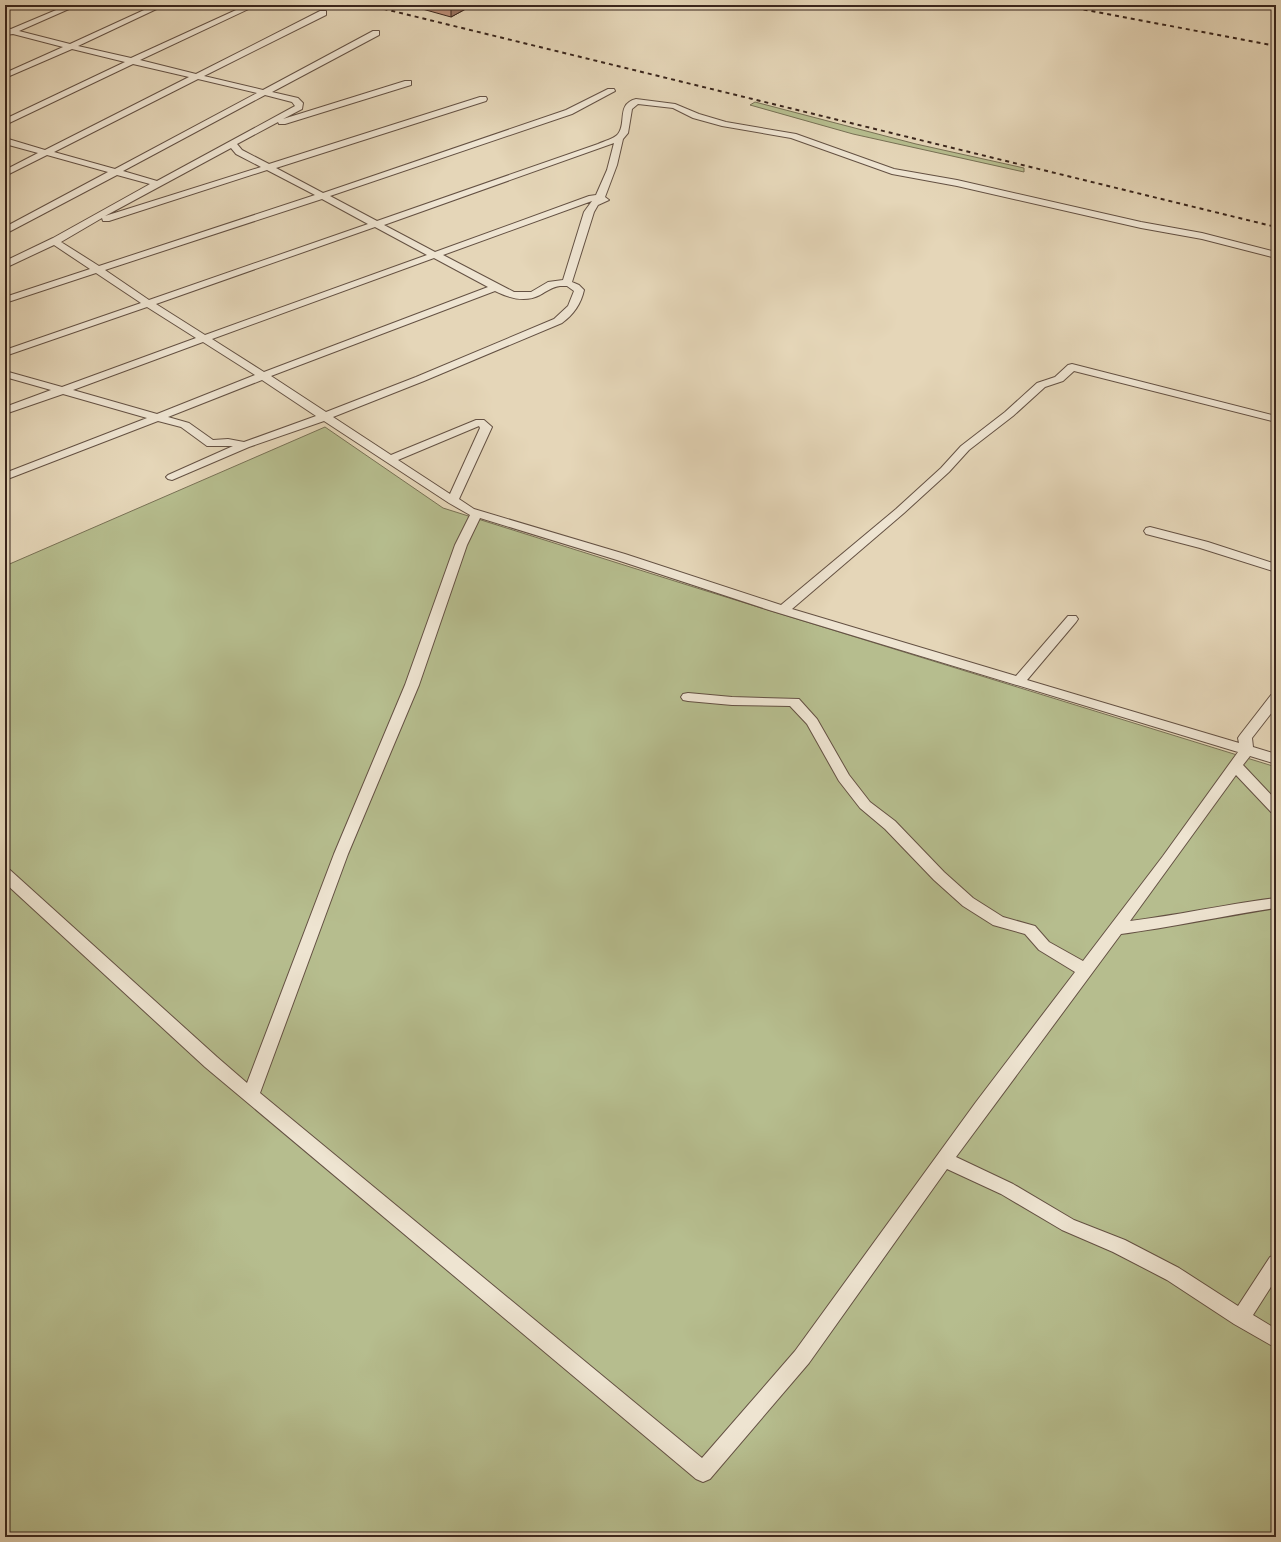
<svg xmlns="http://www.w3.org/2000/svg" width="1281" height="1542" font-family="'Libre Caslon Text',serif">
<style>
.green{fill:#b6bd8e;stroke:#787155}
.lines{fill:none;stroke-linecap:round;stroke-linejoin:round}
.minor-casing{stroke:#645143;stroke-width:2}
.minor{fill:#eee4d1;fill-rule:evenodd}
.rail{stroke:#39251c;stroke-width:2;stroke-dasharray:4 4;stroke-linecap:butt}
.wall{fill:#bd8f78;stroke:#39251c}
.shaded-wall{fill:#9a7462;stroke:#39251c}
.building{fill:#dca68c;stroke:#39251c}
</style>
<rect width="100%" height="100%" fill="#e5d6b8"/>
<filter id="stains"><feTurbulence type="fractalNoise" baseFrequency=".005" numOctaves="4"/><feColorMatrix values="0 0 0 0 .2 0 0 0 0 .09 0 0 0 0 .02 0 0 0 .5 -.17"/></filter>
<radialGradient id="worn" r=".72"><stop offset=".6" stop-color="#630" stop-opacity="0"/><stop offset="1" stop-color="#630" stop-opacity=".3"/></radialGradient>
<path class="green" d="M755,102L916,144L1024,168V172L853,134L750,105Z
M325,427L443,508L700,589L1276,767V1537H5V566Z"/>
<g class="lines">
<defs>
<path id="minor" d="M68,5H78L19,31L70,44L155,5H165L78,46L131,58L247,5H257L140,60L196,74L320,11H326V15L204,76L263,90L373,31H379V35L272,92L298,98L303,103L302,109L283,119L405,81H411V85L285,124H279L278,122L237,144L242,150L269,164L480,97H486L487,99L486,101L276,168L323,193L566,110L608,89H614L615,91L572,114L330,196L377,221L598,144C604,141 614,139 618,134C627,123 616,104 636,99L675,104L699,114L726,122L796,134L894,169L957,180L1141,222L1202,233L1276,252V258L1202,239L1141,228L957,186L892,174L791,138L722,126L693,118L673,108L638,104L632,109L628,133L623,139L617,165L605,197L609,200L598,205L594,212L572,282L579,285L584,290C581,304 573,315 562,323L424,381L333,417L391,455L476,420H484L492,427L459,499L474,509L625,554L781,605L896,509L941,468L961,446L1005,412L1037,383L1055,377L1068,365L1072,364L1276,416V422L1074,371L1063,381L1045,387L1013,416L969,450L949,472L904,513L792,609L1016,676L1068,616H1076L1078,619L1076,622L1027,680L1239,743L1238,738L1240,735L1271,695L1276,694V707L1252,738L1253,747L1276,754V764L1250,756L1243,765L1276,800V814L1271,812L1236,775L1130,921C1179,915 1227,904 1276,898V908C1224,916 1173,927 1121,934L956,1157L1013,1184L1074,1220L1125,1240L1179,1268L1238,1306L1270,1257L1276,1255V1279L1253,1315L1276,1329V1348L1234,1324L1167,1280L1113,1252L1062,1230L1001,1194L947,1169L809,1363L710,1479L703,1482L696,1479L205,1067L5,883V869L10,870L217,1057L247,1083L334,854L405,685L455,545L470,515L449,503L324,421L249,447L172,480L168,479L166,477L168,475L233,446H207L181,427L158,421L5,480V473L147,418L63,394L5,414V407L51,390L5,377V371L62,387L196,338L147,307L5,356V350L141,303L96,273L5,303V297L90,269L54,245L5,268V261L53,238L150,184L117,175L5,234V227L108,172L47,155L5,176V170L38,153L5,144V138L45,150L189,77L133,64L5,125V119L125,62L72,49L5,78V73L63,47L13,34L6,35L5,28L11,29ZM198,79L257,93L115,169L54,152ZM265,95L292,102L295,106L157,181L123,171ZM614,143L607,170L596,195L589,196L435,252L384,225ZM231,148L236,154L261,167L105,216ZM267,170L315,195L99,266L61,242L102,218L103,221H109ZM322,199L368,224L149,300L105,270ZM592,201L584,212L563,280L548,282L531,292H514L443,255ZM375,227L427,255L205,335L156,304ZM434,258L488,287L264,372L212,339ZM560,286H567L574,291L568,306L554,319L416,377L326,412L271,376L495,291C509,298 525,303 540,295C547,291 552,287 560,286ZM203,342L255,375L157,414L73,390ZM262,380L316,416L244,442L228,439L213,440L189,423L168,417ZM479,426L480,428L450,494L398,460ZM480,518L617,560L769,610L1238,752L1163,856L1083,961L1049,942L1035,926L1003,917L973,898L944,872L895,821L870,802L849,775L817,719L799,699L732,697L688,693L683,694L681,697L683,700L688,701L732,705L790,706L807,724L839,781L860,808L885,829L934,880L963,906L993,925L1025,934L1039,950L1075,972L976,1102L795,1351L702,1458L260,1093L348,854L419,685L467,545Z
M1150,527L1208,542L1276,564V572L1200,548L1146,534L1144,531L1146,528Z"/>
</defs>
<use href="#minor" class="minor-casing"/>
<use href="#minor" class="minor"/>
<path class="rail" d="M368,5L1276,227
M1060,5L1276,46"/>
</g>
<path class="wall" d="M408,5H473L451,17Z"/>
<path class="shaded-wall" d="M455,5H473L451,17V7Z"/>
<path class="building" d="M443,5H455L451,7Z"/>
<rect width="1281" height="1542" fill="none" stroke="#e5d6b8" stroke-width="20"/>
<rect x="6" y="6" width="1269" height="1530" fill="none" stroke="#39251c" stroke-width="2"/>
<rect x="10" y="10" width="1261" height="1522" fill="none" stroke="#39251c"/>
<rect width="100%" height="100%" filter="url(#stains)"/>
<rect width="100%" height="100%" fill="url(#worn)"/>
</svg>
